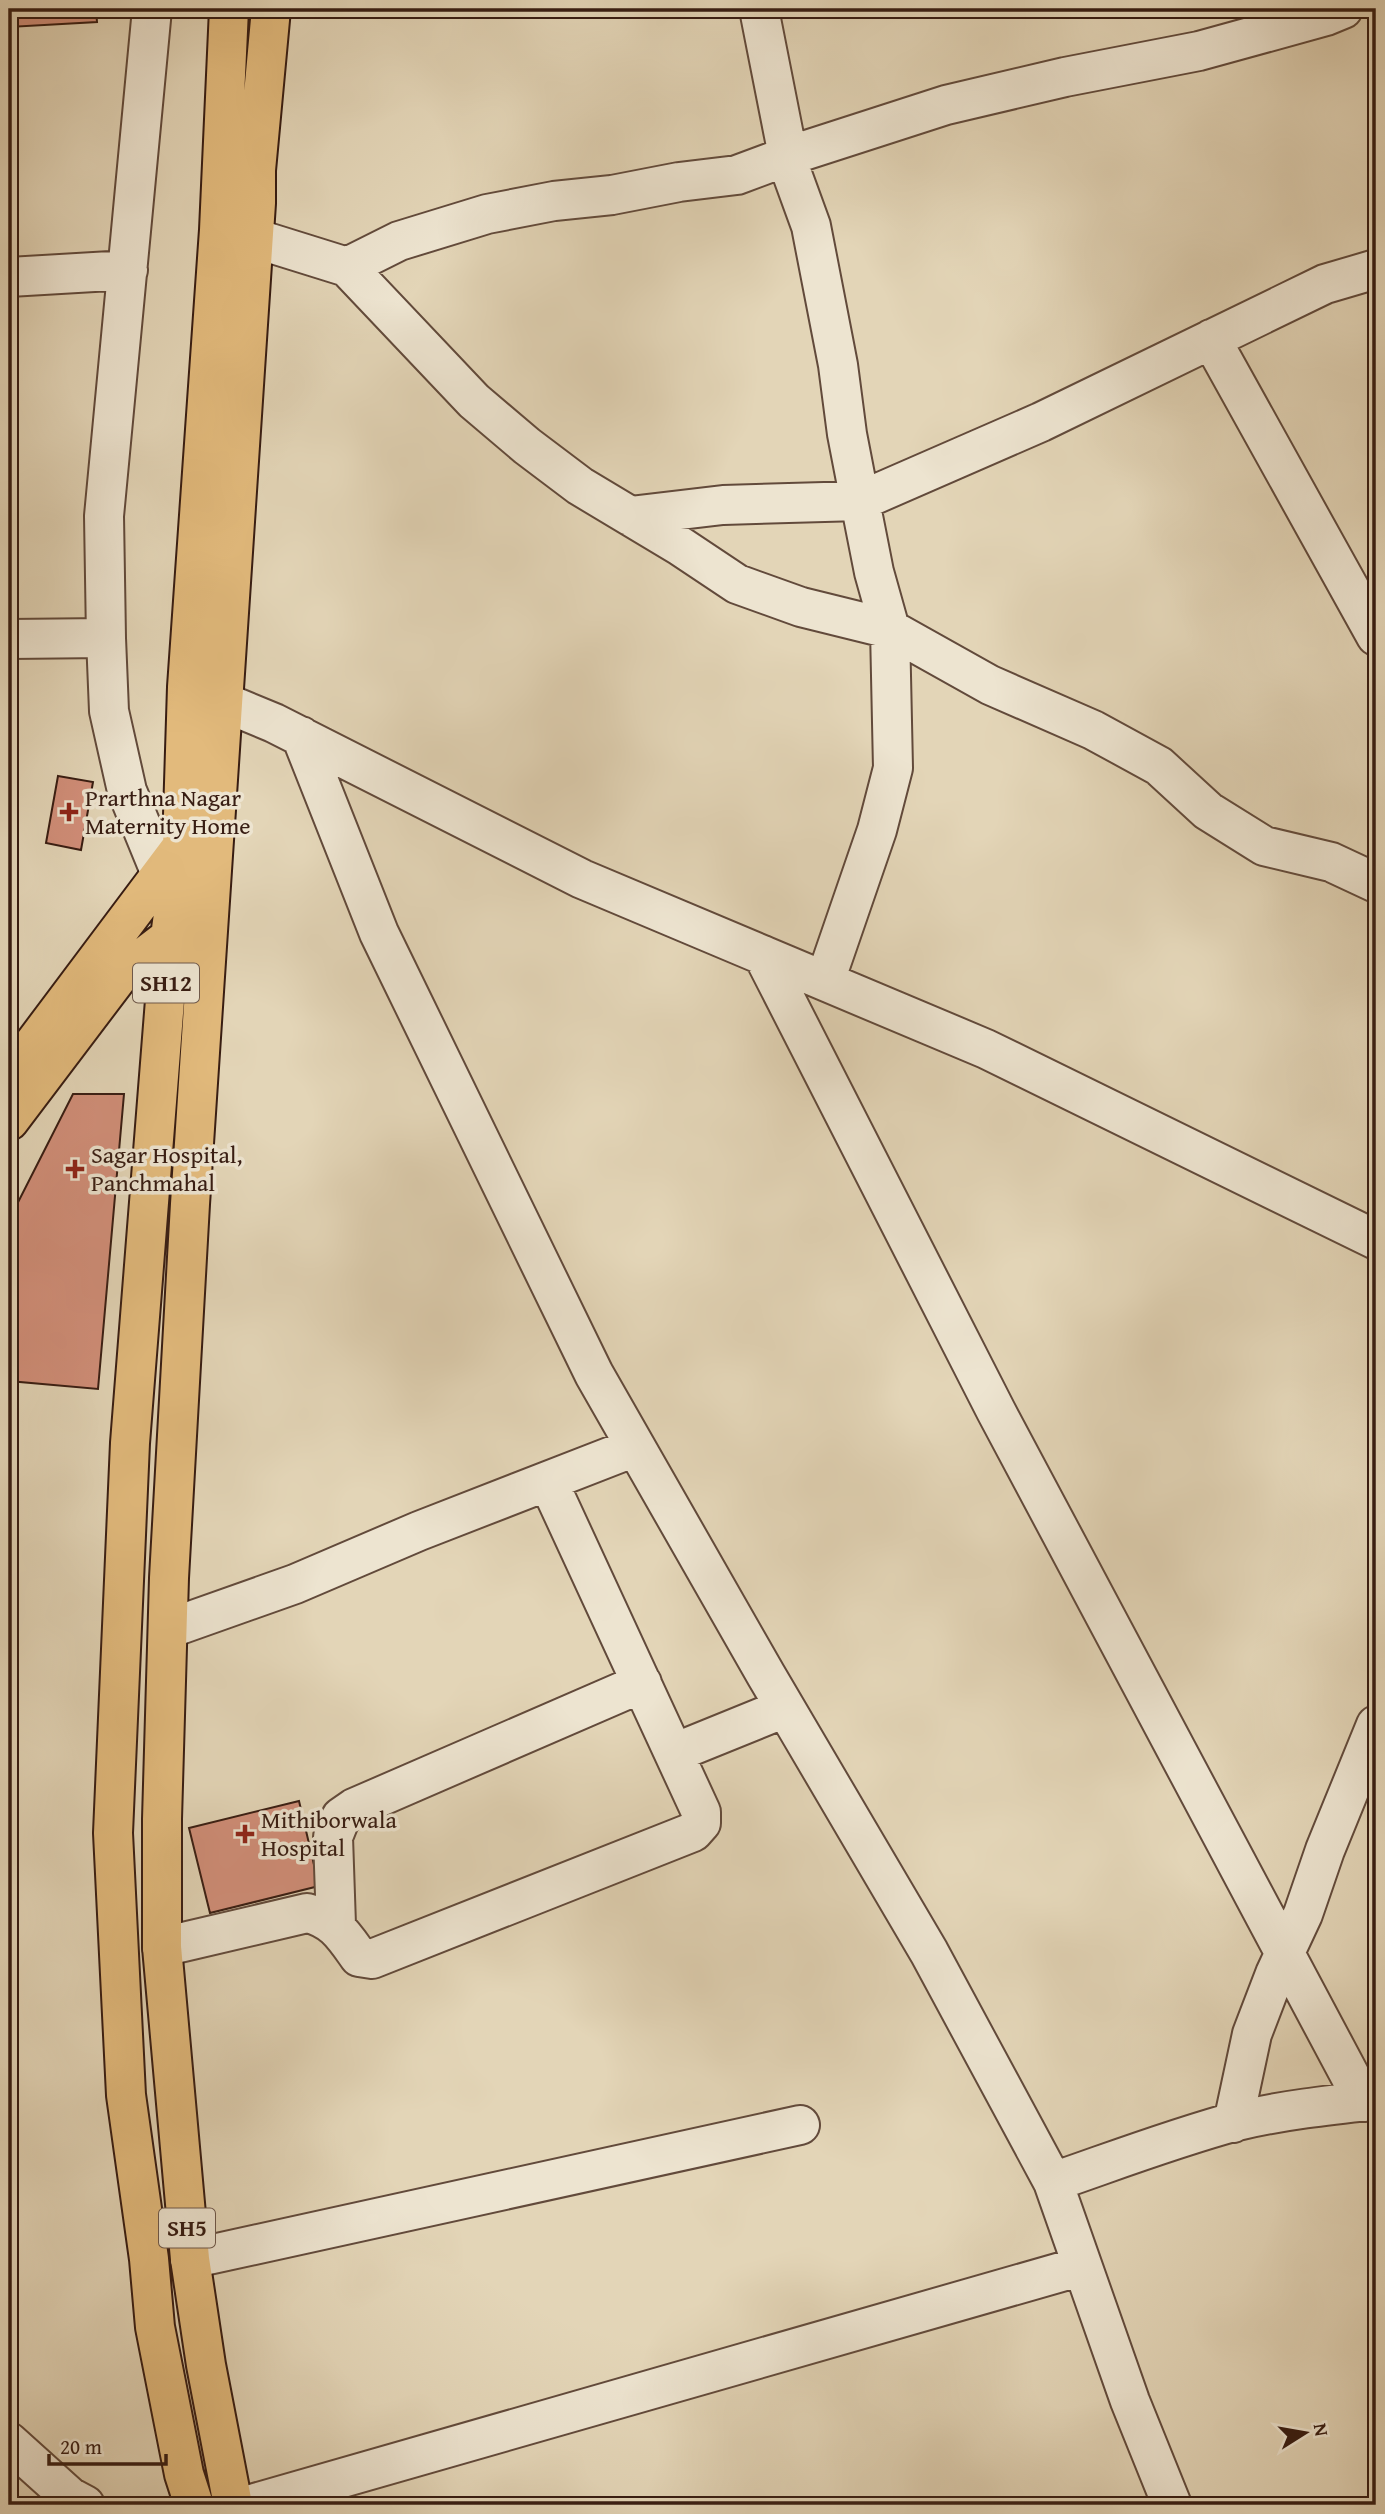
<svg xmlns="http://www.w3.org/2000/svg" width="1385" height="2514" font-family="'Gentium Book Plus',serif">
<style>
.building{fill:#d28f7a;stroke:#371c12;stroke-width:2}
.lines{fill:none;stroke-linecap:round;stroke-linejoin:round}
.minor-casing{stroke:#624a3b;stroke-width:42}
.primary-casing{stroke:#371c12;stroke-width:42}
.minor{stroke:#ede4d0;stroke-width:38}
.primary{stroke:#e2ba7c;stroke-width:38}
.poi-dot{fill:#8f2418;stroke:#ede4d0;stroke-width:2.5}
.labels{text-anchor:middle;stroke-width:7;stroke-linejoin:round;paint-order:stroke}
.shield{fill:#ede4d0;stroke:#6e584b;stroke-width:2}
.shield-label{font-size:23px;font-weight:bold;fill:#371c12}
.poi-label{font-size:24px;fill:#371c12;stroke:#ede4d0;text-anchor:start}
</style>
<rect width="100%" height="100%" fill="#e3d5b7"/>
<filter id="stains"><feTurbulence type="fractalNoise" baseFrequency=".00286" numOctaves="4"/><feColorMatrix values="0 0 0 0 .2 0 0 0 0 .09 0 0 0 0 .02 0 0 0 .5 -.17"/></filter>
<radialGradient id="worn" r=".72"><stop offset=".6" stop-color="#630" stop-opacity="0"/><stop offset="1" stop-color="#630" stop-opacity=".3"/></radialGradient>
<path class="building" d="M9,9H96L97,22L9,27Z
M58,776L93,782L81,850L46,843Z
M73,1094H124L98,1389L9,1381V1220Z
M299,1801L319,1886L210,1913L189,1828Z"/>
<g class="lines">
<defs>
<path id="minor" d="M152,9L104,516L106,638L109,711L127,791L161,874
M759,9L791,171L811,226L838,365L847,434L860,501L874,572L890,629L893,768L877,830L825,981
M254,238L347,267L474,401L527,446L580,486L680,546L737,584L801,607L890,629L990,685L1093,730L1159,766L1208,811L1264,846L1331,862L1376,883
M347,267L399,241L487,214L554,201L612,195L679,182L737,175L788,156L946,105L1065,77L1199,51L1326,16L1343,9
M9,277L128,270
M1211,339L1376,636
M630,516L723,505L860,501L1041,422L1325,284L1376,269
M9,639L106,638
M192,689L274,723L582,879L986,1049L1376,1240
M301,736L379,933L594,1374L766,1675L929,1952L1053,2182L1130,2401L1172,2505
M763,955L996,1411L1364,2102
M168,1629L295,1584L419,1531L635,1447
M674,1753L785,1708
M336,1925L333,1837L341,1817L354,1808L642,1683
M162,1947L307,1913C334,1919 344,1936 359,1957L372,1959L693,1832L701,1823V1812L548,1481
M1233,2123L1252,2034L1275,1974L1303,1914L1325,1850L1376,1725
M1053,2182C1114,2161 1174,2138 1237,2121C1283,2110 1330,2105 1376,2100
M190,2259L800,2125
M9,2442L70,2497L85,2505
M248,2505L1082,2266"/>
<path id="primary" d="M9,1077L180,849
M9,1121L118,977L170,937L182,930
M194,2505L184,2474L155,2327L149,2259L126,2095L113,1833L130,1443L170,937L182,847L187,687L219,230L229,9
M233,2505L206,2365L190,2259L162,1947V1819L169,1578L190,1204L256,203V170L271,9"/>
</defs>
<use href="#minor" class="minor-casing"/>
<use href="#primary" class="primary-casing"/>
<use href="#minor" class="minor"/>
<use href="#primary" class="primary"/>
</g>
<g class="poi-dot">
<path d="M65.5 801.5h7v7h7v7h-7v7h-7v-7h-7v-7h7z"/>
<path d="M71.5 1158.5h7v7h7v7h-7v7h-7v-7h-7v-7h7z"/>
<path d="M241.5 1823.5h7v7h7v7h-7v7h-7v-7h-7v-7h7z"/>
</g>
<g class="labels">
<g class="shield">
<rect x="133" y="963.5" width="66" height="39" rx="5"/>
<rect x="159" y="2208.5" width="56" height="39" rx="5"/>
</g>
<g class="shield-label">
<text x="166" y="991">SH12</text>
<text x="187" y="2236">SH5</text>
</g>
<g class="poi-label">
<text x="85" y="806">Prarthna Nagar<tspan x="85" dy="28">Maternity Home</tspan></text>
<text x="91" y="1163">Sagar Hospital,<tspan x="91" dy="28">Panchmahal</tspan></text>
<text x="261" y="1828">Mithiborwala<tspan x="261" dy="28">Hospital</tspan></text>
</g>
</g>
<rect width="1385" height="2514" fill="none" stroke="#e3d5b7" stroke-width="35"/>
<rect x="10" y="10" width="1364" height="2493" fill="none" stroke="#371c12" stroke-width="3.5"/>
<rect x="18" y="18" width="1350" height="2479" fill="none" stroke="#371c12" stroke-width="2"/>
<g transform="translate(1305 2433) rotate(79)" stroke="#ede4d0" stroke-width="5" paint-order="stroke">
<path d="M0-5L12 26L0 18L-12 26Z" fill="#371c12"/>
<text y="-10" font-size="19" font-weight="bold" text-anchor="middle" fill="#371c12">N</text>
</g>
<path d="M49 2454v10h117v-10" fill="none" stroke="#371c12" stroke-width="3.5"/>
<text x="60" y="2454" font-size="21" fill="#371c12" stroke="#ede4d0" stroke-width="5" paint-order="stroke">20 m</text>
<rect width="100%" height="100%" filter="url(#stains)"/>
<rect width="100%" height="100%" fill="url(#worn)"/>
</svg>
